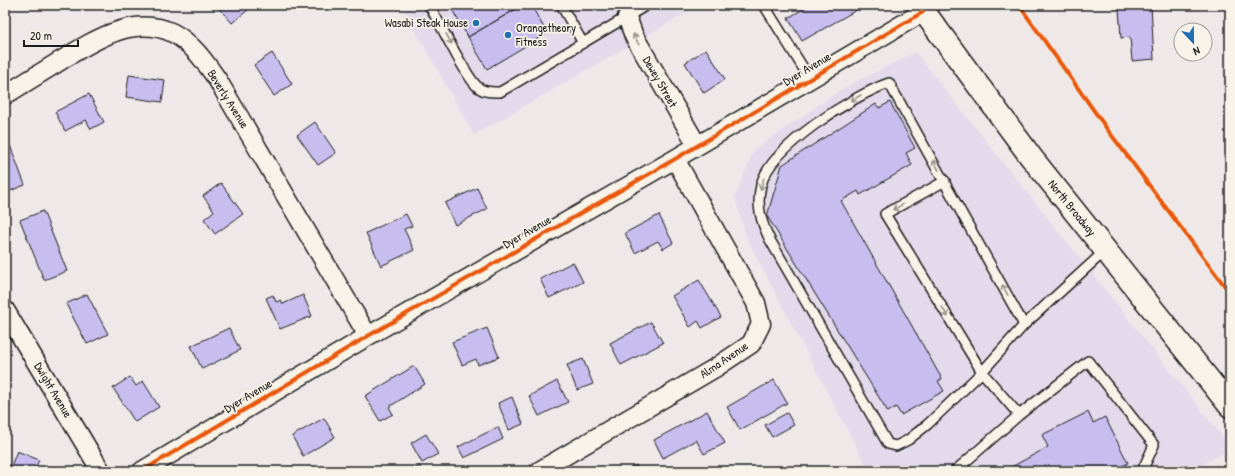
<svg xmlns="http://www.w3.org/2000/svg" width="1235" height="476" font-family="'Patrick Hand',sans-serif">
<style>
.built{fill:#e3dbeb}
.building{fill:#c8bdef;stroke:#1c1c1c}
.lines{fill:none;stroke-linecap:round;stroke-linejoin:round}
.lane-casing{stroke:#1c1c1c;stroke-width:12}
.street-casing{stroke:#1c1c1c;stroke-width:21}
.primary-casing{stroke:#1c1c1c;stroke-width:25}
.lane{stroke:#f7f3e8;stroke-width:9}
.street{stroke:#f7f3e8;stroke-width:18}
.primary{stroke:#f7f3e8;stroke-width:22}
.cycleway-casing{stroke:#f7f3e8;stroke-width:6}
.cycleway{stroke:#e8590c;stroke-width:4}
.oneway{stroke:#94928c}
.poi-dot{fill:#1f6fb2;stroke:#f7f3e8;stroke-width:1.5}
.labels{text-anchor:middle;stroke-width:3.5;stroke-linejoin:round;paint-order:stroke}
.poi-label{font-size:12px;fill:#1c1c1c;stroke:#f7f3e8;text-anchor:end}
.street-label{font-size:12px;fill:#1c1c1c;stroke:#f7f3e8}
</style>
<rect width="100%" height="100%" fill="#eee8e9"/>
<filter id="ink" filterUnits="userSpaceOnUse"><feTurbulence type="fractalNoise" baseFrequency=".025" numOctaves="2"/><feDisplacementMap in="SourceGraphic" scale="8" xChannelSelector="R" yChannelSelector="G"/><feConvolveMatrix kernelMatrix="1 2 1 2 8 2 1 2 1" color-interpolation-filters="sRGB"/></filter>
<g filter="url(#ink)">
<path class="built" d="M401,5H700L474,135Z
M915,52L1230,446V449L1192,471H869L746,237L735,197L754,150L842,89Z"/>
<path class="building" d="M216,5H245L249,9L232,23Z
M457,5H523L468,37L451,8Z
M523,5H531L547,33L487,69L468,37Z
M810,5H859L860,8L802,41L788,18Z
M1151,5L1154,59L1132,61L1130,37L1121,38L1119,8Z
M706,49L725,79L704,93L685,63Z
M272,53L292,84L274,96L254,65Z
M129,75L165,80L162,102L126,97Z
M89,94L104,122L91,129L86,120L65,131L55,112Z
M890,102L915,148L906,153L912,165L860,195L858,191L841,201L942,379L938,381L944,391L901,415L896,407L888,412L767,216L782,165L876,104L879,108Z
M315,122L336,153L318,165L297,135Z
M8,140L25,185L5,193V141Z
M221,183L243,214L215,234L204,219L214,211L203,196Z
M477,188L487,209L455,225L445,203Z
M43,211L67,271L44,280L20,220Z
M406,214L412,226L404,229L414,250L381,266L366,233Z
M659,215L673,243L663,249L658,241L635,253L625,233Z
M573,262L583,282L549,298L540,279Z
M699,280L721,317L702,328L698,321L690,327L672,296Z
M87,294L108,334L87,344L66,304Z
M273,295L276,302L281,300L283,304L303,295L312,316L280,329L266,298Z
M651,322L663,343L621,365L610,343Z
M229,328L240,350L202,369L191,346Z
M487,328L499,357L478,365L476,359L462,365L452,342Z
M583,359L593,384L577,390L567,365Z
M414,366L425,384L389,407L393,414L380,421L365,396Z
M130,377L136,386L143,381L159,407L135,422L113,388Z
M774,380L787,403L740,430L727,407Z
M557,381L568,402L539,416L529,396Z
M512,397L523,424L509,430L498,403Z
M707,411L725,443L704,454L696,440L663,458L654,440Z
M1088,412L1093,423L1105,417L1128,463L1119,468L1121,471H1004L1048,447L1042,435Z
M787,413L794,425L772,437L765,425Z
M324,418L335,437L303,456L292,436Z
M498,427L503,439L464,458L458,447Z
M426,434L438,454L422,463L411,443Z
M17,451L39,460L34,471H9Z
M636,465L639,471H625Z
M420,466L422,471H408Z"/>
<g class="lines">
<defs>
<path id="lane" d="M429,5C439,21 467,80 479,88C486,93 493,92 500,92L647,5
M561,5L583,43
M764,5L810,79
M945,181L885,214L982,372L1019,415
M1024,325L889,83C854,95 770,147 761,185C756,206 761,222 770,240L888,444L896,446L908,440L928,424L982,372L1024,325L1106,250
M955,471L1019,415L1088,361L1154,445L1142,471"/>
<path id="street" d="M627,17L634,36L697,145
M5,95C23,84 42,72 60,61C93,41 133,14 173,33C192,43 205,62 217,79L368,336
M5,310L101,471
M142,471L368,336L675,159L923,12
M539,471L715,368L751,344L761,324L756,303L675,159"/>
<path id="primary" d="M919,5L1031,157L1230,406"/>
</defs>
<use href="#lane" class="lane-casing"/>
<use href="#street" class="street-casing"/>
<use href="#primary" class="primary-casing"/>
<use href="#lane" class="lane"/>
<use href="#street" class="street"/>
<use href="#primary" class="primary"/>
<defs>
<path id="cycleway" d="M1019,5L1107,129L1230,293
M142,471L368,336L675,159L923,12"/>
</defs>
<use href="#cycleway" class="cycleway-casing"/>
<use href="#cycleway" class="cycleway"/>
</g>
<defs><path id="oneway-shaft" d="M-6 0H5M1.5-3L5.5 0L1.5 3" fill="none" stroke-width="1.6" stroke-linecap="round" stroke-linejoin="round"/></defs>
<g class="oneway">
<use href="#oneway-shaft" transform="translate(449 39) rotate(61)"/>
<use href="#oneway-shaft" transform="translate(636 39) rotate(-117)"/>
<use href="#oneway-shaft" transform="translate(856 98) rotate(150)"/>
<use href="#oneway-shaft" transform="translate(936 165) rotate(-119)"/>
<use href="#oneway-shaft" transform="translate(762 184) rotate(107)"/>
<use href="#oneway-shaft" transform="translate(898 207) rotate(151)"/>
<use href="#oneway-shaft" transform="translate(1005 290) rotate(-119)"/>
<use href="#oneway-shaft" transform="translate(945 312) rotate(59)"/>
</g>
</g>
<g class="poi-dot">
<circle cx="476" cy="23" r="4"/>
<circle cx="508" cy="35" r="4"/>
</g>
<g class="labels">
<g class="poi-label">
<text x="468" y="27">Wasabi Steak House</text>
<text x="516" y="32" text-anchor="start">Orangetheory<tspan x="516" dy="14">Fitness</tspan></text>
</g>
<g class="street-label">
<text transform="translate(807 69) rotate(-31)" y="4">Dyer Avenue</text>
<text transform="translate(660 82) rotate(60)" y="4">Dewey Street</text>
<text transform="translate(228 99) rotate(58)" y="4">Beverly Avenue</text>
<text transform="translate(1072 208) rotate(51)" y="4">North Broadway</text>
<text transform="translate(527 232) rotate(-30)" y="4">Dyer Avenue</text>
<text transform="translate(724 360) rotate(-34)" y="4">Alma Avenue</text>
<text transform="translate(53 390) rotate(59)" y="4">Dwight Avenue</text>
<text transform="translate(248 396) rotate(-31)" y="4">Dyer Avenue</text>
</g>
</g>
<rect width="1235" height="476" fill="none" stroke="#f7f3e8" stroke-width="20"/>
<rect x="10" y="10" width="1215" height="456" fill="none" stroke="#1c1c1c" stroke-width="1.5" filter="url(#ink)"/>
<g transform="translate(1193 42) rotate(158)"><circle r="19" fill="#f7f3e8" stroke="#9f9d96"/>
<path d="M0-3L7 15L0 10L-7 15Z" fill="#1f6fb2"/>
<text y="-6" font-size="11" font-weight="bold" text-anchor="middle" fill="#1c1c1c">N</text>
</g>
<path d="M24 40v6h54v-6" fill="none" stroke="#1c1c1c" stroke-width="2"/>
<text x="30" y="40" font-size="12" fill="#1c1c1c" stroke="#f7f3e8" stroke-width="3" paint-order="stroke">20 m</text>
</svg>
